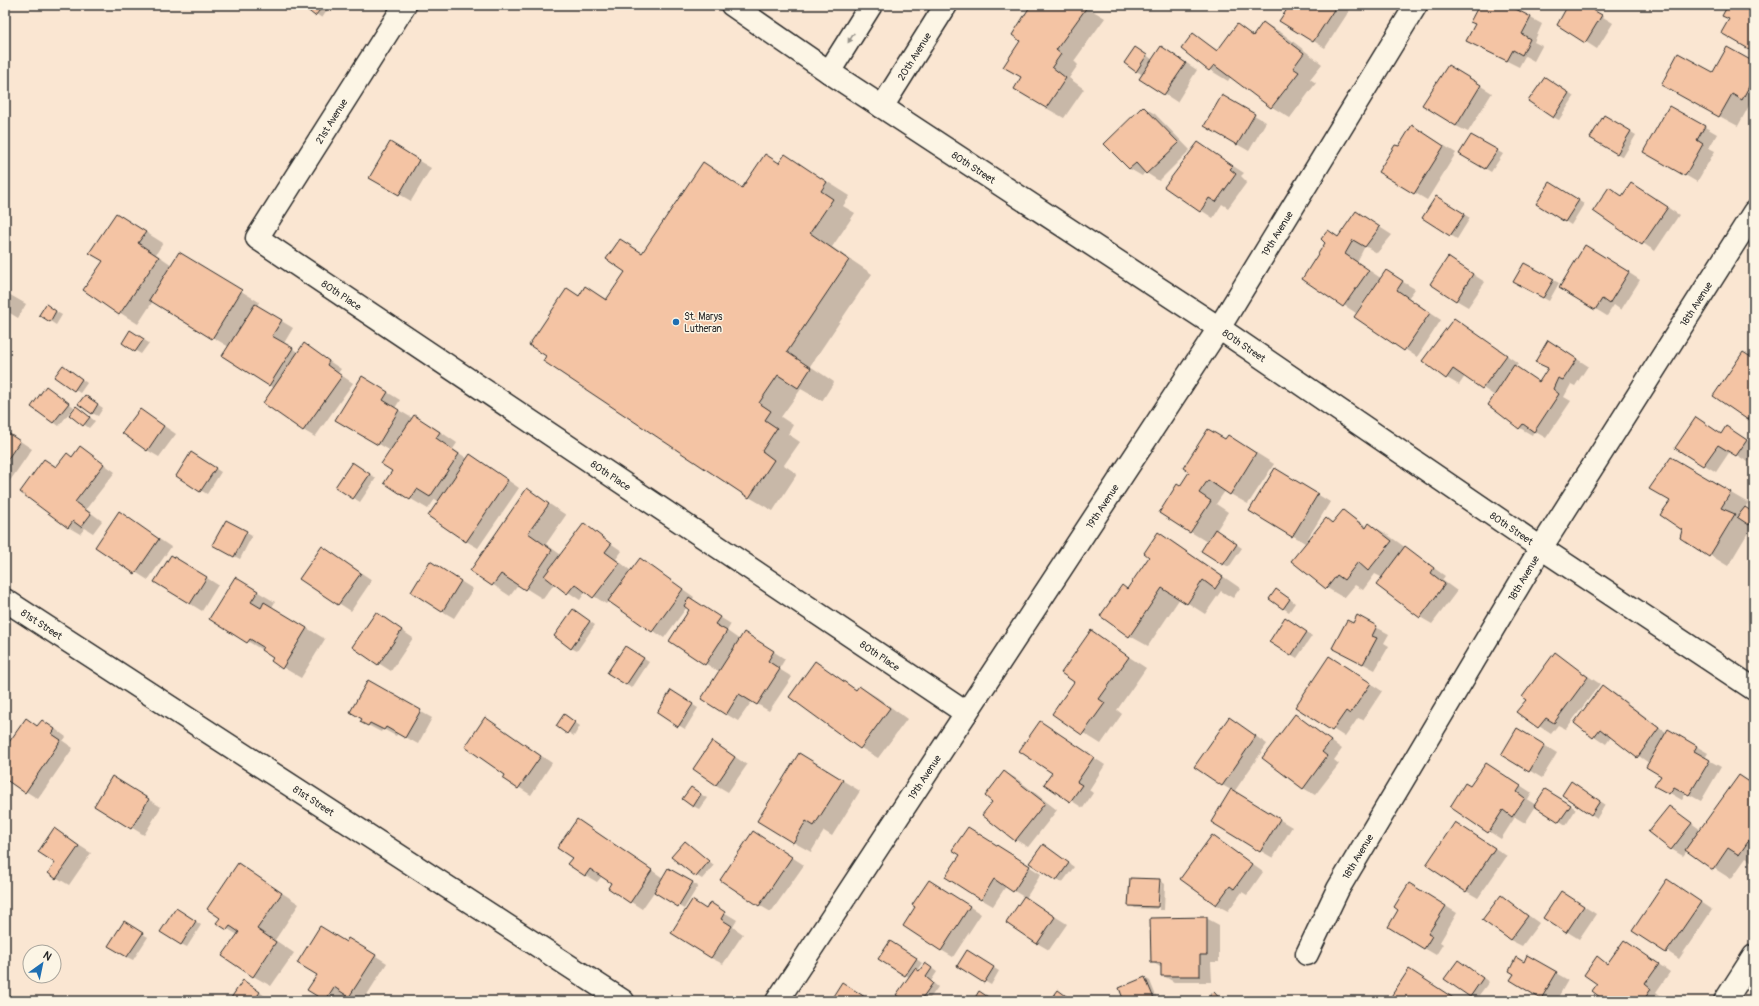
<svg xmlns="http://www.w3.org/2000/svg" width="1759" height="1006" font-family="Pangolin,sans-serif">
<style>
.shadow{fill:#0003}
.building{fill:#f4c4a4;stroke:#2b2b2b}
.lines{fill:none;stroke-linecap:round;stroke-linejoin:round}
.street-casing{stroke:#2b2b2b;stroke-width:25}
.secondary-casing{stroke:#2b2b2b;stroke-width:25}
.street{stroke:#fcf5e5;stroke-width:22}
.secondary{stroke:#fcf5e5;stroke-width:22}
.oneway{fill:#949088}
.poi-dot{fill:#1f6fb2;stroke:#fcf5e5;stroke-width:1.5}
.labels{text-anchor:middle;stroke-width:3;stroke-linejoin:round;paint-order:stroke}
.street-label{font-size:10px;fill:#2b2b2b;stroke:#fcf5e5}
.poi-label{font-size:10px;fill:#2b2b2b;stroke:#fcf5e5;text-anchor:start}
</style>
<rect width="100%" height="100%" fill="#fae6d2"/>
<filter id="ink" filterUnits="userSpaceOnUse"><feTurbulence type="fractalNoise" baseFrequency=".025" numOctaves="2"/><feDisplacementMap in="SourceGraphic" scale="8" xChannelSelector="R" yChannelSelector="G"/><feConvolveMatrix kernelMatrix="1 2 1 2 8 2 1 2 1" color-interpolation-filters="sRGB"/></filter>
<g filter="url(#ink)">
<path class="shadow" d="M303,5H331L322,18Z
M1032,5H1083L1105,18L1074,61L1078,65L1069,78L1084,89L1064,118L1046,108L1022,77L1021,41Z
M1115,5H1125L1122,9Z
M1291,5H1353L1325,48L1281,21Z
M1480,5H1506L1542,24L1534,42L1542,46L1534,61L1525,56L1519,67L1479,47L1476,24Z
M1569,5H1583L1613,23L1597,49L1558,24Z
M1264,23L1282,33L1322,64L1310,79L1316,83L1290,118L1272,107L1231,76L1228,81L1210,70L1182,49L1193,35L1219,51L1237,26L1254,36Z
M1141,51L1153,60L1173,54L1197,70L1177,102L1141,79L1143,75L1136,71Z
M1754,63V106L1750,104L1738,126L1680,95L1714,73Z
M1460,73L1492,93L1468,132L1456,126Z
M1551,81L1574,97L1559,120L1553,117Z
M1222,96L1266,122L1249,151L1205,126Z
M1143,107L1155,114L1190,150L1159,181L1145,172L1142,176L1130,169L1106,144Z
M1670,107L1717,134L1709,148L1715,151L1697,182L1644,151Z
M1604,116L1636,135L1623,157L1591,138Z
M1424,133L1456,153L1427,200L1380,172L1399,148Z
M1471,136L1503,154L1491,172L1461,153Z
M1198,143L1244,173L1241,176L1247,182L1228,208L1222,204L1213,218L1166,187Z
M390,144L431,168L411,201L370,177Z
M785,155L850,196L843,206L855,213L832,247L872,274L810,366L834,382L822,401L801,389L781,417L793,425L788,434L800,442L784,465L797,474L773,511L749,497L544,360L547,356L567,289L580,296L586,288L608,300L627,271L620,240L643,253L703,164L743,188L779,164Z
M1550,183L1584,204L1571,225L1565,221Z
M1609,188L1623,196L1643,191L1679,215L1655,251L1594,211Z
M1442,200L1470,218L1457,239L1423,218Z
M1356,212L1392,235L1377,253L1365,246L1357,262L1382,279H1398L1415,289L1408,298L1441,320L1417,357L1356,317L1374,290L1372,289L1356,313L1303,278L1338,238Z
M117,214L163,243L156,254L172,265L197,264L259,302L257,306L293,328L284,343L299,353L305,345L341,369L338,373L353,383L315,437L303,430L274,388L223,356L229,347L153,301L138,324L84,290L104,261Z
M1598,253L1640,280L1621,310L1614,305L1607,316L1560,287Z
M1524,264L1559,283L1549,301L1515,282Z
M1460,266L1485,282L1468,307L1456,300Z
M5,292L26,304L18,318L5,310Z
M46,306L62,315L56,325L50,321Z
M1454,319L1518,363L1515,367L1540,383L1549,369L1537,362L1560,348L1588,366L1575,386L1571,384L1564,397L1571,401L1546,438L1534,431L1532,435L1520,428L1495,396L1465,376L1459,385L1447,378Z
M136,335L149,343L141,354L136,351Z
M1744,353L1754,359V423L1748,419Z
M69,370L87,383L80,393L56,377Z
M374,384L400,400L395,408L412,418L414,416L432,426L457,443L453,449L468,459L471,455L482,462L519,488L478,548L466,541L439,502L435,499L428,509L411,499L393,471L391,451L337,420Z
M46,387L74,407L69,413L71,414L82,411L95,421L89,428L69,413L59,426L32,406Z
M91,400L103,408L98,416L92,413Z
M140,410L176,434L159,457L147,450Z
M1697,418L1721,434H1738L1754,445V454L1748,462L1730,451L1716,472L1677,448Z
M5,431L32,449L7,485L5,483Z
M1229,436L1274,464L1248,504L1225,491L1216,504L1228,512L1216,531L1242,548L1229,567L1223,564L1207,542L1160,513L1181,487Z
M80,447L115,472L86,509L102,521L93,533L85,528L80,534L68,527L45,460L57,467L73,458Z
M192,454L221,472L207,494L177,476Z
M1671,458L1748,503L1745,508L1754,514V527L1752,526L1728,566L1682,538L1683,530L1671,500Z
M358,466L376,478L360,502L337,487Z
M1288,476L1330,502L1305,543L1251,510Z
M528,490L566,515L546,544L561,555L584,525L622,551L616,559L631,571L640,559L694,597L692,600L731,624L727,631L740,640H756L785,659L779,669L792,677L769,711L752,701L738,721L726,714L719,672L670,641L690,609L687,607L664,638L609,600L606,604L586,591L580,600L555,583L543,599L519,584L510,596L472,571Z
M1343,511L1368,527L1370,524L1388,535L1445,576L1442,580L1457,591L1432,624L1420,617L1383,578L1375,574L1363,590L1355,585L1344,598L1327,588L1326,519L1334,523Z
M120,513L171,547L148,580L96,547Z
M226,521L252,536L240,559L213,545Z
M1158,533L1176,544L1240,588L1233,598L1221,591L1205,614L1180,598L1148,646L1130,636L1151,556Z
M322,547L372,580L351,611L301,579Z
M183,563L218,585L202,611L155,582Z
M443,570L473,589L454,618L442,611Z
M253,589L275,602L272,607L325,639L301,678L272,661L274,657L211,619Z
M1282,593L1295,603L1289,612L1270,599Z
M579,614L595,625L577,651L571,648Z
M1357,617L1389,634L1384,643L1389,646L1375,670L1345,654L1353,624Z
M388,621L413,638L391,671L353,647Z
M1291,622L1312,636L1297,658L1292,655Z
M1091,632L1146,668L1117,710L1122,714L1101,744L1053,714L1075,682Z
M631,651L649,662L632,688L626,685Z
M1555,654L1600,684L1566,729L1558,725L1551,734L1518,712Z
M1330,657L1382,691L1363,720L1358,718L1345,737L1297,706Z
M815,662L857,690L860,687L877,697L907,719L878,758L861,748Z
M368,682L432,718L418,744L398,733L396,736L383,729L381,732L362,722Z
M1602,687L1614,693L1667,733L1668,730L1708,753L1705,758L1721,767L1701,801L1686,793L1682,800L1656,785L1662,775L1649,763L1611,737L1606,744L1575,723Z
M677,695L698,708L685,729L658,713Z
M1295,715L1342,749L1334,760L1339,764L1315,795L1303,788Z
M26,719L38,726L42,721L54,728L66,737L63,741L73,748L38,799L5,778V750Z
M570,719L580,726L574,736L558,726Z
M497,726L552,763L531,795L504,778L507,775Z
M1241,726L1267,744L1234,792L1292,827L1273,858L1261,851L1231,790L1222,785Z
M1052,730L1105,765L1089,790L1093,793L1083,808L1045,784L1053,773Z
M1529,736L1557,753L1542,778L1502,754Z
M713,742L747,765L728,792L716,785Z
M817,765L860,791L832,836L824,831L811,852L793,842Z
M1498,771L1532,793L1528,800L1536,805L1551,793L1576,809L1566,825L1536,806L1525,823L1515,817L1501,839L1451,807L1471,787Z
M1005,772L1017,779L1057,810L1028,847L1016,840L984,815L993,802Z
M1739,776L1754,785V863L1746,858L1731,879L1687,851L1683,856L1671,849L1669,807L1701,830Z
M113,778L161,807L144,835L96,806Z
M1577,786L1605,805L1597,818L1591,814Z
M697,792L707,798L699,809L693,806Z
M1456,823L1507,856L1478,898L1466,891Z
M589,827L663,878L669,869L698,886L684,909L654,892L642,909L609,888L612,883L602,876L597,882L585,875L573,857Z
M55,830L91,853L69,885L49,873L56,863Z
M753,832L804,865L771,912L759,905Z
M980,835L1041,874L1026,898L1067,924L1049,950L1037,943L1024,897L1006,886L993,906L981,899Z
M1212,836L1263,872L1247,895L1242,892L1228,911L1216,905Z
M685,842L714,865L702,879L697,876Z
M1049,849L1074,867L1062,883L1056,880Z
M238,864L299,904L275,940L294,953L271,986L253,976L238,935L218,923L221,918Z
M1159,880L1165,884L1164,910H1159L1161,882H1159L1157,909L1135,908L1130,905Z
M941,888L981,914L953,957L941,950Z
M1679,888L1712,910L1679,959L1634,930Z
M1421,891L1457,913L1440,942L1443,944L1436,955L1424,948L1400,909Z
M1562,892L1596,914L1579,939L1545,918Z
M1501,896L1539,923L1522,946L1510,940Z
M707,910L722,911L737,920L733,927L743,934L723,964L711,958Z
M182,912L201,925L187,947L181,944Z
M1206,918L1219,925V962H1211L1212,982H1174L1162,975V968L1152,962Z
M124,923L148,937L133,960L127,957Z
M1625,941L1670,972L1656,992L1663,997L1660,1001H1607L1598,984L1597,958L1608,964Z
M347,943L360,946L387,963L363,1001H359L346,993L341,1001H327L309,990Z
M896,945L922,963L917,970L920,972L926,964L937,972L931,981L938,987L928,1001H906L909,977L880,958Z
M967,952L999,971L991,985L959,966Z
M1528,957L1568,980L1556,1001H1547L1511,980Z
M1464,964L1489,982L1476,999L1470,996Z
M1145,978L1150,981L1158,1001H1125Z
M249,985L265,996L264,999L268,1001H230Z
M1214,993L1226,1000L1227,1001H1205Z"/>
<path class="building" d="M301,5H324L315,16Z
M1031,5H1085L1087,7L1056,50L1061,54L1052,67L1066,78L1046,108L1014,89L1021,77L1003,67L1020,41L1012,35Z
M1290,5H1337L1313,42L1279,21Z
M1479,5H1508L1531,17L1522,34L1530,39L1522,55L1513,50L1507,61L1466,41L1475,24L1470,22Z
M1568,5H1584L1602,15L1585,43L1557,25Z
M1728,5L1735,7L1736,5H1754V52L1721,33L1729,19L1722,16Z
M1263,22L1304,53L1293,68L1299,72L1271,108L1214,65L1209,71L1181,49L1193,33L1217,51L1237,24L1253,36Z
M1161,46L1186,63L1164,95L1139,79Z
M1135,47L1147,55L1136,72L1124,63Z
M1727,47L1754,62V77L1742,100L1732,94L1719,117L1661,85L1678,53L1713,72Z
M1448,65L1481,85L1456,126L1422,105Z
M1545,77L1569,93L1553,118L1528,101Z
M1222,95L1255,114L1237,145L1204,126Z
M1143,106L1179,143L1146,174L1136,163L1129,169L1104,144Z
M1669,106L1705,126L1697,140L1703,144L1685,176L1643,152Z
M1604,115L1631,131L1617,154L1590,138Z
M1412,125L1444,146L1414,194L1378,172L1395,145L1399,146Z
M1471,135L1498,150L1485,169L1459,154Z
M390,142L419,160L399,195L369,178Z
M1198,142L1233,166L1230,169L1236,174L1216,202L1209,198L1200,212L1164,187Z
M765,154L779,163L785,154L827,182L821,191L833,199L810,233L849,260L787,352L811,368L798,388L778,375L759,403L771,411L765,420L777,428L762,451L774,460L749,498L543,361L546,356L529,345L567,288L579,296L585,286L606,300L625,272L606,259L620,239L642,253L703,162L742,188Z
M1550,182L1579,200L1565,222L1536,204Z
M1631,183L1668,207L1642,245L1593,211L1609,187L1622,196Z
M1436,196L1465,214L1450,236L1422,218Z
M1356,211L1380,227L1365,247L1353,240L1345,254L1369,270L1343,307L1302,279L1325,243L1321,239L1328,230L1338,237Z
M116,213L146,232L138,243L159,257L119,315L83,290L103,261L89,253Z
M1585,245L1629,272L1609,304L1602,299L1595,310L1559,288Z
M179,252L242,290L212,339L149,300Z
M1448,257L1473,274L1456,301L1430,284Z
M1524,263L1554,279L1543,298L1513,282Z
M1386,270L1403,281L1397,290L1430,313L1404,351L1354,317Z
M46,304L56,311L50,322L39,315Z
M255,304L282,320L272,336L293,348L269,386L222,356Z
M1454,318L1507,355L1482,389L1453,369L1446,379L1422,361Z
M130,330L144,339L135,352L122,343Z
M1548,340L1577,359L1563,380L1558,378L1553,389L1559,394L1534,432L1523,424L1519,429L1488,405L1514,365L1539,382L1548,368L1535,362Z
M304,343L329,361L327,365L342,376L303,431L263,403Z
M1743,352L1754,359V411L1748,420L1713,396Z
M63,365L82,379L74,391L54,377Z
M362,376L388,392L383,400L399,410L378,445L335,420Z
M46,386L69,403L53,423L31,407Z
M85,395L98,404L92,414L78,404Z
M76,406L90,417L83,426L69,415Z
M140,409L164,426L147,451L122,433Z
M414,415L440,432L436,438L459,454L430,497L417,489L410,500L384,483L392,471L381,464Z
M1696,417L1721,434L1726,426L1747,440L1736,456L1718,445L1703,466L1675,448Z
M1208,429L1225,439L1228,435L1256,453L1230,495L1208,480L1199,493L1211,501L1190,533L1159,513L1177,484L1180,486L1189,472L1183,468Z
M5,431L20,441L5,463Z
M80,446L104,464L75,502L91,514L81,527L73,521L68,528L20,492L44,459L56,467L67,453L72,457Z
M191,452L216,468L200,492L176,476Z
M470,454L508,480L466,542L428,516Z
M1671,457L1731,492L1721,508L1735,514L1709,557L1680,538L1682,530L1660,515L1670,501L1649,489Z
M352,462L370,474L353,499L335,487Z
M1275,468L1318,494L1292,537L1249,511Z
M527,488L549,504L528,533L552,550L525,590L501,574L492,586L470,571Z
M1745,507L1754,513V518L1749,525L1737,517Z
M1343,510L1366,528L1369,523L1392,541L1368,571L1358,562L1344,580L1337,575L1326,589L1291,561L1326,518L1332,523Z
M119,511L159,539L135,574L95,547Z
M226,520L247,531L234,557L212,545Z
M584,523L611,544L605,552L620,563L593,598L575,584L567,594L544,576Z
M1215,529L1237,544L1223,565L1201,551Z
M1158,532L1223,577L1215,589L1203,580L1187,604L1162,588L1129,637L1100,616L1122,585L1127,589L1149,557L1144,553Z
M322,546L361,573L338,605L299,579Z
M1405,546L1434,568L1431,573L1445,584L1420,618L1376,585Z
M171,555L207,577L190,604L154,582Z
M640,558L683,589L652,632L608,601Z
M430,561L461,581L442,612L411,592Z
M235,577L258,591L251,602L261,608L264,602L307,628L282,669L271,661L273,658L261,650L263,647L250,639L247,643L209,619Z
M1276,589L1290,599L1283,609L1269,599Z
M689,597L720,617L715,624L727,631L705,665L669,641L689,610L684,606Z
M573,609L590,621L571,649L554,636Z
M376,612L402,630L378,665L352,647Z
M1357,615L1377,626L1372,636L1377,638L1363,664L1332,648L1347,620L1353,623Z
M1285,617L1307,632L1291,656L1269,642Z
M1091,630L1129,657L1099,699L1105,703L1082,735L1052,714L1074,682L1061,673Z
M744,632L774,651L768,661L780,669L757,705L739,694L726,715L701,699Z
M625,646L644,658L626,685L607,673Z
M1555,652L1588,677L1554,723L1546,718L1538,728L1516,712L1526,700L1522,697Z
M1329,656L1371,683L1350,714L1346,711L1332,731L1295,707Z
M815,661L856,690L859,686L890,708L860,749L789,697Z
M368,680L421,710L405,738L386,727L384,730L370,723L368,726L360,722L362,719L350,712Z
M1602,685L1659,728L1637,758L1600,729L1593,738L1574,723Z
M671,690L693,704L678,727L657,713Z
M564,714L575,722L567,734L556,726Z
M1295,714L1331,741L1322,752L1327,756L1303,789L1262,758Z
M485,717L541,756L518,789L503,779L505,775L465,747Z
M1229,717L1256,736L1222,786L1194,767Z
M26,718L37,726L42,720L55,729L52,734L61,740L25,793L5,779V748Z
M1040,721L1094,757L1077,782L1082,785L1070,802L1044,784L1052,773L1019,751Z
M1517,728L1545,745L1529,772L1501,755Z
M1668,729L1697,746L1694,751L1710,760L1689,795L1674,787L1669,794L1654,786L1661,776L1646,767Z
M712,741L735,757L716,785L693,769Z
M799,753L843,780L814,826L806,821L793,843L757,821Z
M1486,763L1521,786L1517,792L1525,798L1512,817L1503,810L1488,833L1450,807L1465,783L1470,786Z
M1004,771L1045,803L1015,841L982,815L992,802L985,796Z
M1739,775L1754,785V833L1739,855L1728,848L1713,870L1685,850Z
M112,776L149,799L131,829L94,806Z
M1571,781L1600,801L1591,815L1562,795Z
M691,787L701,794L693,807L682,799Z
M1231,789L1280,819L1260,852L1211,822Z
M1545,789L1571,805L1559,822L1534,806Z
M1669,806L1692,823L1671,850L1648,832Z
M577,819L652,870L630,903L608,888L611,883L590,869L585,876L567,864L572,858L557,848Z
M1455,822L1495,848L1466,892L1426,865Z
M968,827L1030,866L1013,892L994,879L981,900L945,877L960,855L952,850Z
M54,828L79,846L56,879L48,873L55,863L38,852Z
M753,831L792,857L759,906L720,880Z
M1212,835L1252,864L1234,889L1230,886L1216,905L1180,879Z
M685,841L709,861L696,877L671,857Z
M1043,844L1069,863L1056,881L1029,863Z
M238,863L282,893L257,929L276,942L253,977L222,956L239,932L230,926L227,930L216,923L220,918L207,909Z
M668,868L693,882L678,907L654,892Z
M1130,878L1160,879L1158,907L1128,906Z
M1667,879L1701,902L1666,953L1632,931Z
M929,880L970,906L941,951L903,926L915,907L912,905Z
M1409,883L1446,906L1428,934L1432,936L1424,949L1388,927L1398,910L1394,907Z
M1561,891L1584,906L1566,933L1543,918Z
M1501,895L1528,916L1510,940L1482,920Z
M1024,896L1055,917L1037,944L1006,923Z
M692,900L706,909L710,902L725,912L721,919L732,926L711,958L671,933Z
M176,908L196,921L181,945L160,932Z
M1207,917V955H1200V976H1161V963H1151L1150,918Z
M124,921L143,933L127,957L108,946Z
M320,926L346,942L348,938L376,955L349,997L334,987L325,1001L307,990L317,975L297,963Z
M1624,940L1659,964L1645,984L1651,989L1643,1001H1605L1592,991L1597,984L1584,975L1597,956L1607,964Z
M890,941L917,958L905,976L878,959Z
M967,950L994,967L984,983L957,966Z
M1527,955L1557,972L1541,999L1510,980L1514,974L1509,971L1516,957L1524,962Z
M1458,960L1483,978L1470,997L1444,979Z
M925,963L932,968L926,977L933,983L920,1001H904L896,995L915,968L919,971Z
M1409,969L1458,1001H1394L1390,998Z
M1145,977L1155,1001H1124L1119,988Z
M243,980L260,992L254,1001H229Z
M842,982L871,1001H830Z
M1058,990L1073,1001H1050Z
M979,991L994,1001H973Z
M1214,992L1222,1001H1204Z"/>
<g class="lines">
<defs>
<g id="street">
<path id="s1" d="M405,5L257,238L966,713"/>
<path d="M829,72L871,5"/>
<path id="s2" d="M882,107L946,5"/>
<path id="s3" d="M5,600L623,1001"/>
<path id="s4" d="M1307,954L1338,889L1541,548L1754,212"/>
<path id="s5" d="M777,1001L1219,328L1416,5"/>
<path d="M1725,1001L1754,956"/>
</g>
<g id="secondary">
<path id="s6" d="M732,5L829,72L1219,328L1541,548L1754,689"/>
</g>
</defs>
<use href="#street" class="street-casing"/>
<use href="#secondary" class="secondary-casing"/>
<use href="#street" class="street"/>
<use href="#secondary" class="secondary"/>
</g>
<defs><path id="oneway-solid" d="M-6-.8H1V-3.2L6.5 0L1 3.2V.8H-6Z"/></defs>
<use class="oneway" href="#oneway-solid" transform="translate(851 38) rotate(122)"/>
</g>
<circle class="poi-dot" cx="676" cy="322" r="4"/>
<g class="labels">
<g class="street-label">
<text dy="4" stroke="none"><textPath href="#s2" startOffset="60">20th Avenue</textPath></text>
<text transform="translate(331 121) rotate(-58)" y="4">21st Avenue</text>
<text dy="4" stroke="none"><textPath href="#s6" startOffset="291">80th Street</textPath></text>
<text dy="4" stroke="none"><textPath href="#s5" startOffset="916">19th Avenue</textPath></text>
<text dy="4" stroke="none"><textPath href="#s1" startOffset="378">80th Place</textPath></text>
<text dy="4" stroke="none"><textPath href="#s4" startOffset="758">18th Avenue</textPath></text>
<text dy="4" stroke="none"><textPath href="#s6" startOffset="615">80th Street</textPath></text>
<text dy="4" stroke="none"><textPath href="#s1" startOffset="702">80th Place</textPath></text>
<text dy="4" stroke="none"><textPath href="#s5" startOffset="592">19th Avenue</textPath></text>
<text dy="4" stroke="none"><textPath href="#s6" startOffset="939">80th Street</textPath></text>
<text dy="4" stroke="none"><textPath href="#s4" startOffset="434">18th Avenue</textPath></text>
<text dy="4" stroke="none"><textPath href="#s3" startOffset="44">81st Street</textPath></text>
<text dy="4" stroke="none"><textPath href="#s1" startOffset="1026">80th Place</textPath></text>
<text dy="4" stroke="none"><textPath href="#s5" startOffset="268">19th Avenue</textPath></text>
<text dy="4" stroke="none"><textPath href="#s3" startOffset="368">81st Street</textPath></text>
<text dy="4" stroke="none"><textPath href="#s4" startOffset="110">18th Avenue</textPath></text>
</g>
<g class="poi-label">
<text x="684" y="320">St. Marys<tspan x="684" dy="12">Lutheran</tspan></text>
</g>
</g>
<rect width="1759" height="1006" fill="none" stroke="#fcf5e5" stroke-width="20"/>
<rect x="10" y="10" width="1739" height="986" fill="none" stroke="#2b2b2b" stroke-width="1.5" filter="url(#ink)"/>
<g transform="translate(42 964) rotate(33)"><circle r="19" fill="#fcf5e5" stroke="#a8a49b"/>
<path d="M0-3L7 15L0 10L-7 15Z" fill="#1f6fb2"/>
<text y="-6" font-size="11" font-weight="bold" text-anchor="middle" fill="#2b2b2b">N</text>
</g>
</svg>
